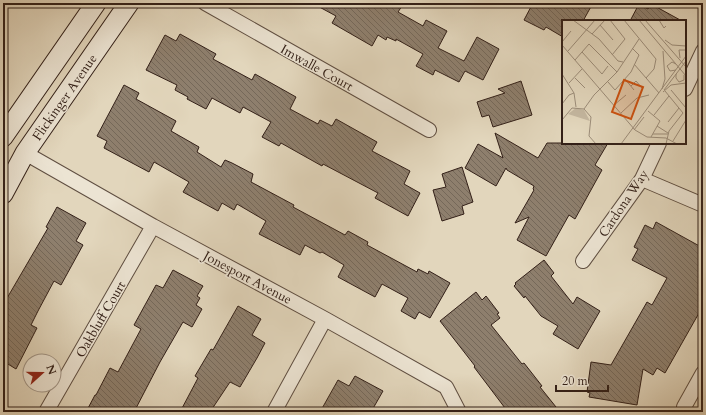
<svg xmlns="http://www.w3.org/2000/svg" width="706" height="415" font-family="Cardo,serif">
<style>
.building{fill:url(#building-back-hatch);stroke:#332018}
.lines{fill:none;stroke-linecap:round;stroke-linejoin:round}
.minor-casing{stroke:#5f4e41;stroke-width:16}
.secondary-casing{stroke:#332018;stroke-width:21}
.minor{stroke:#ece4d3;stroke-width:14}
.secondary{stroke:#ece4d3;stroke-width:19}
.labels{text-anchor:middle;stroke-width:3;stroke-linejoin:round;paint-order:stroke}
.street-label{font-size:13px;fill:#332018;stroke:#ece4d3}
.inset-road{fill:none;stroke:#9c8d7a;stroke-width:1}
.view{fill:#cd500e;fill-opacity:0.15;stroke:#cd500e;stroke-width:2}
.inset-edge{fill:none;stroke:#332018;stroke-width:2}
</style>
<defs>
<pattern id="building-back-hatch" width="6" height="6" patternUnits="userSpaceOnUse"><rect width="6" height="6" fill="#8e7f6d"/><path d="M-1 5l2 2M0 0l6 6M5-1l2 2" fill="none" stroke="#756859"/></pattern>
</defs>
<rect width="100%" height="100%" fill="#e2d6bc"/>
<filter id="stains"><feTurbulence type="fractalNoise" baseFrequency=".005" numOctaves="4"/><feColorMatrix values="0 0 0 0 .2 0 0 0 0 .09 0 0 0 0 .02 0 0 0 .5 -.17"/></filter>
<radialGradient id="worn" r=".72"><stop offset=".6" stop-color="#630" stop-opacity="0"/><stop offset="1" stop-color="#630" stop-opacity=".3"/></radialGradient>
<path class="building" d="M312,3H404L398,12L423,26L426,20L447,31L438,48L464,61L477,37L499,49L483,80L465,71L459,82L435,70L433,75L416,66L423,54L396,39V41L387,37L386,40L378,35L372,46L332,23L336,16Z
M533,3H593L583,21H563V37L546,27L544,30L524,20Z
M639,4L648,9L651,4L682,21H630Z
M180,34L216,54L213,59L252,80L255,74L296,97L290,109L318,124L320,120L332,126L336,119L377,142L372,151L410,171L404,184L420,193L408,216L375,198L378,193L323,164L322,166L281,143L279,146L262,137L271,122L243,107L240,113L212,98L206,109L187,99L188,97L175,90L177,85L146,70L165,35L176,41Z
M521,81L532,115L493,127L489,115L482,117L477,102L505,93L498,89Z
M124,85L139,93L136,99L176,121L171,131L199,147L197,152L221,167L225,160L232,163L253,174L251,182L294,205L293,207L345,235L348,231L368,242L367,245L417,272L418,269L428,274L429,271L450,283L430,318L419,312L415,319L401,311L408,298L382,284L375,297L338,277L344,265L322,252L320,253L305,245L300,255L259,234L266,221L237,204L234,210L222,203L218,211L183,192L189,182L154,162L149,172L104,148L107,141L97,136Z
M495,133L538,158L547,143H608L595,165L602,170L575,219L569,215L546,256L517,240L529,217L515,223L534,190L533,189L534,186L507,170L506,168L496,186L465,168L478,144L503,158Z
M462,167L473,202L462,206L464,214L442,221L433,190L446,187L442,174Z
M57,207L86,223L76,241L83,245L61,285L54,281L38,311L31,325L37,328L16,369L3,361V305L48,228L46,227Z
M656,222L703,248V315L699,313L665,373L657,368L653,375L643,369L637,405L589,397L590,393L587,392L591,362L611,365L647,302L652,305L667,278L632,260L638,249L634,247L645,225L653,229Z
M544,260L554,273L551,276L573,304L577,297L600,311L578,349L553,334L558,326L541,316L525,296L524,298L514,286L516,284L515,283Z
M173,270L203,286L197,296L200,298L196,305L202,309L192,327L183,322L160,362L134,412H86L95,395H96L110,368L118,372L141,329L134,325L156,285L163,288Z
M476,292L482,300L486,296L499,313L497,314L500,318L491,325L522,364L524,363L542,386L540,387L560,412H508L474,367L475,366L440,321Z
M238,306L261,319L252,335L265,343L257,358L240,387L230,382L210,412H180L198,378L195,376L211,349L213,350Z
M355,376L383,391L371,412H320L338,380L349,386Z"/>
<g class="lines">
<defs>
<path id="minor" d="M205,3L429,130
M685,89L703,51
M25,153L153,226L325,319L446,387L459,412
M642,179L703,205
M583,261L642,179L659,143
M684,407L703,373
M46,412L153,226
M274,412L325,319"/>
<path id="secondary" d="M3,137L96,3
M3,194L25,153L129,3"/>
</defs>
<use href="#minor" class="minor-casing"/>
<use href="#secondary" class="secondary-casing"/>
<use href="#minor" class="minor"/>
<use href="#secondary" class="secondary"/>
</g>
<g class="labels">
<g class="street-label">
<text transform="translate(317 67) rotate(29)" y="5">Imwalle Court</text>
<text transform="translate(64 97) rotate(-55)" y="5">Flickinger Avenue</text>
<text transform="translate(623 203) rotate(-56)" y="5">Cardona Way</text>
<text transform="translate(248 277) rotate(28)" y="5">Jonesport Avenue</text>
<text transform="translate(100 319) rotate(-60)" y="5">Oakbluff Court</text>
</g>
</g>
<g transform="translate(562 20)">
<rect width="124" height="124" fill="#e2d6bc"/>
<path d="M14,88L22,90L28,101L6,94Z" fill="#c4b7a0"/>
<path class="inset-road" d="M11,0L37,19L56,41L61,42M48,0L63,19L50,35M62,0L94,39L92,49L84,58M77,0L124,56M83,0L124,47M97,0L102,8L104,6M38,5L51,20M30,14L43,0M103,20L110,25L124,26M0,22L9,11M0,25L73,110L85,117L104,118L115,124M6,31L33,0M20,32L40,54L46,46M118,38L117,30H124M13,40L27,24L55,52M72,44L97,73M114,44L110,42L105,46L108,51L114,50M0,54L12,73L14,87M114,54V58L117,62L122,60V55M13,58L23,68M63,59L72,70M46,62L53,70L69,52L77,35L70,28M7,63L20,49M69,66L74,61L80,68M100,69L103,59L101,31M102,70L124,41M109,70L124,88M103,71L121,93L107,111L104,124M101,72L109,65L124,63M0,84L7,75L12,73M52,85L64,75M22,89L32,75L55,52L77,19M86,91L98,101L89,117M59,93L75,78L87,75M92,95L107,76M0,100L10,88L22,89L29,97L27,116L34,124M106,102L117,88M95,106L106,113M72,110L82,97M91,114H106M111,121L124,100M59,124L124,36"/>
<path class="view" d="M62,60L81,67L69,99L50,92Z"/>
<rect width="124" height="124" class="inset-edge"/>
</g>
<rect width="706" height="415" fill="none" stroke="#e2d6bc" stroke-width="16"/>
<rect x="4" y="4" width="698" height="407" fill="none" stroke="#332018" stroke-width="2"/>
<rect x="8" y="8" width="690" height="399" fill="none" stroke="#332018"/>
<g transform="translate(42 373) rotate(69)"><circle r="19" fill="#ece4d3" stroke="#a29688"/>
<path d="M0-3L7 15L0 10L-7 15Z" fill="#8f2418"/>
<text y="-6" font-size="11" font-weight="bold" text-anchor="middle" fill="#332018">N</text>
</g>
<path d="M556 385v6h52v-6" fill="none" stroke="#332018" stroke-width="2"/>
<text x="562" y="385" font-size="12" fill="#332018" stroke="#ece4d3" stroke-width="3" paint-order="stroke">20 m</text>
<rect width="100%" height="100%" filter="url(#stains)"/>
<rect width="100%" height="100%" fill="url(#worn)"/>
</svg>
